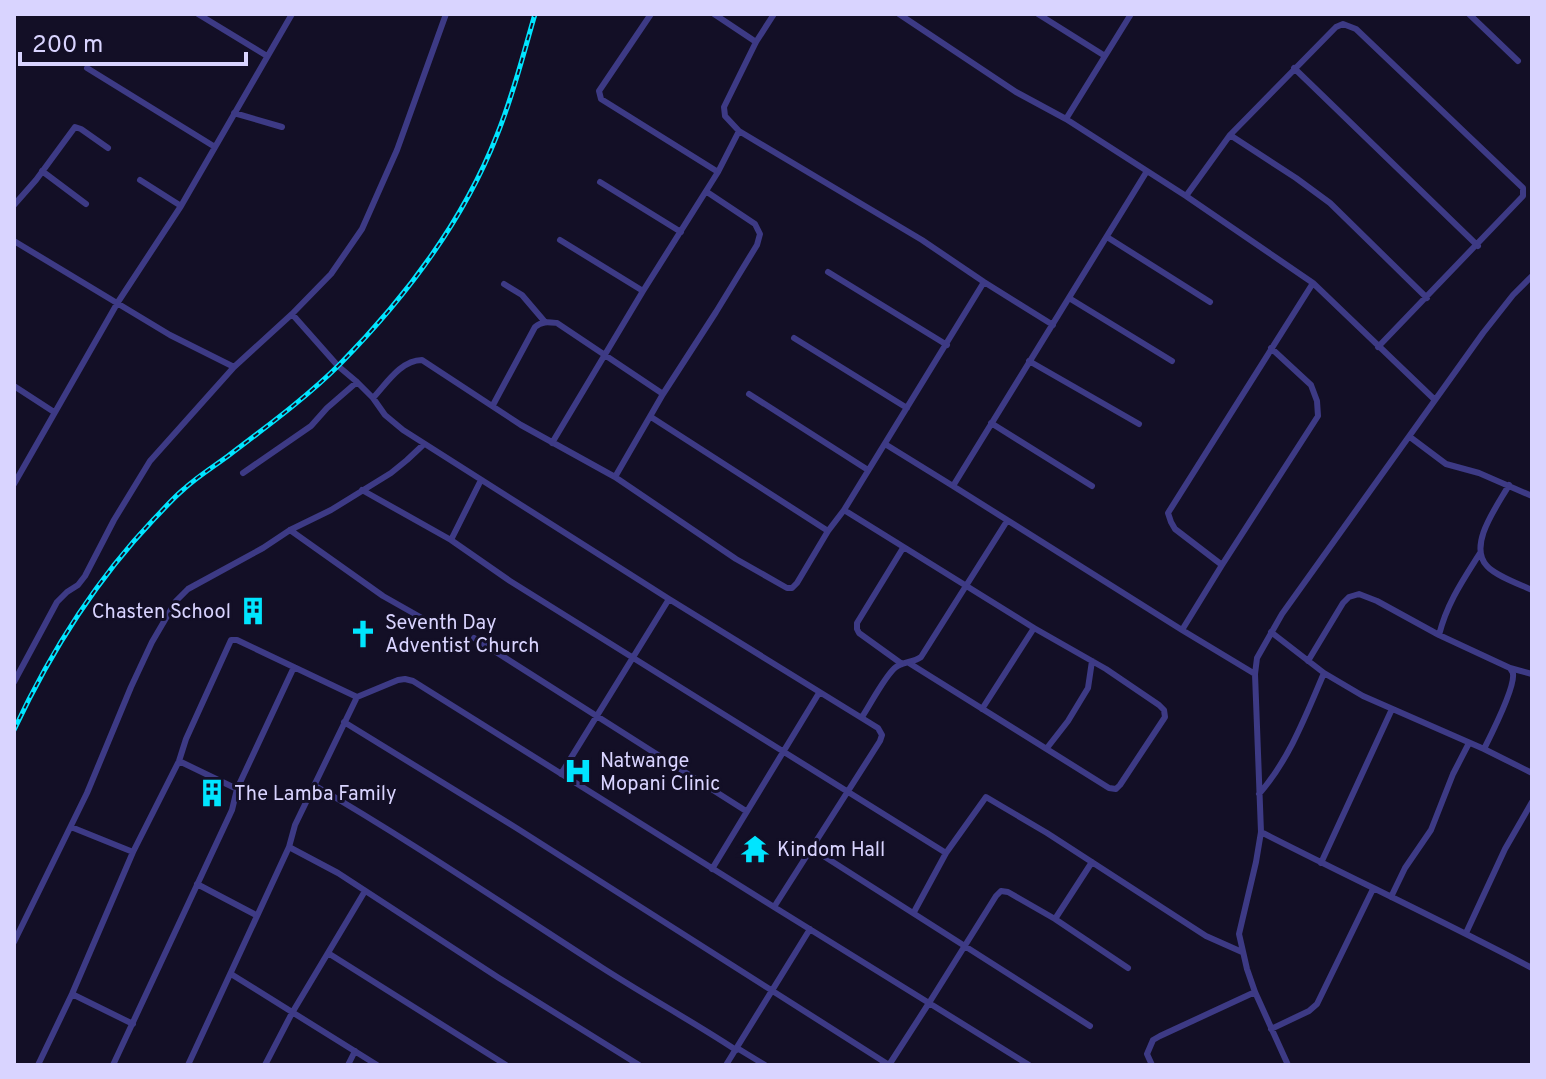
<svg xmlns="http://www.w3.org/2000/svg" width="1546" height="1079" font-family="Overpass,sans-serif">
<style>
.lines{fill:none;stroke-linecap:round;stroke-linejoin:round}
.street{stroke:#3d3a85;stroke-width:6}
.rail-casing{stroke:#00e5ff;stroke-width:5}
.rail{stroke:#130f26;stroke-width:2;stroke-dasharray:6;stroke-linecap:butt}
.labels{text-anchor:middle;stroke-width:6;stroke-linejoin:round;paint-order:stroke}
.poi-label{font-size:20px;fill:#d9d4ff;stroke:#130f26;text-anchor:start}
</style>
<rect width="100%" height="100%" fill="#130f26"/>
<g class="lines">
<path class="street" d="M198,14L267,56
M651,14L599,91L601,99L718,172
M714,14L756,42
M774,14L756,42L724,107L725,116L739,131L922,240L984,282L1053,325
M899,14L1016,92L1066,119L1186,196L1313,283L1435,400
M1038,14L1105,56
M1469,14L1518,61
M87,68L215,147
M1294,68L1478,246
M234,113L282,127
M1066,119L1131,14
M1230,135L1296,178L1330,203L1427,298
M42,171L86,204
M1147,171L953,486L1182,630L1255,674
M140,180L181,206
M600,182L681,232
M1186,196L1230,135L1336,27L1343,24L1356,29L1523,188V196L1378,347
M14,205L36,180L75,127L81,129L108,148
M1107,237L1210,302
M560,240L643,291
M14,241L170,335L234,367L292,314L331,274L362,229L397,150L446,14
M828,272L947,345
M504,284L522,295L545,322
M1069,298L1172,361
M292,314L338,366L357,382L373,398L385,415L403,430L669,599L878,728L882,735L880,741L774,907L929,1003L889,1065
M794,338L907,408
M1029,361L1139,424
M14,386L54,412
M749,394L868,470
M373,398C386,384 401,360 422,360L521,425L615,477L736,559L787,588H792L797,583L828,531L844,510L984,282
M493,405L535,327C542,321 548,322 557,323L663,394
M651,417L828,531
M991,423L1092,486
M1410,437L1446,464L1479,473L1532,496
M552,443L643,291L718,172L739,131
M885,444L953,486
M243,473L311,426L327,408L357,382
M615,477L663,394L716,312L757,245L760,234L755,224L707,192
M14,484L118,302L181,206L292,14
M1509,485C1498,505 1467,545 1487,566C1496,576 1519,584 1532,590
M362,490L451,540L510,581L946,853
M844,510L1034,628L1106,669L1159,705L1164,710L1165,717L1120,785L1116,789L1109,788L909,663
M290,530L383,596L436,626
M451,540L481,480
M1222,565L1175,529L1171,522L1168,513L1313,283
M1182,630L1222,565L1318,416L1317,401L1311,385L1271,348
M1271,632L1324,673L1363,696L1484,749L1532,773
M1439,635C1447,603 1463,580 1480,553
M474,638L746,811
M1308,661L1343,603L1349,597L1359,594L1377,601L1439,635L1510,668C1511,670 1513,672 1513,674C1515,688 1491,735 1484,749
M902,664L859,633L857,629V623L903,548
M1510,668L1532,674
M14,682L57,602L67,592L78,585L85,576L114,520L150,461L234,367
M982,709L1034,628
M862,717C870,705 886,674 896,667C904,661 913,663 921,657L1007,521
M344,722L518,829L889,1065
M1047,748L1068,721L1088,688L1092,661
M179,761L237,789
M561,774L669,599
M314,785C412,842 506,906 601,967C646,996 692,1021 736,1050
M1259,794C1289,760 1306,715 1324,673
M71,827L133,852
M1261,832C1351,878 1443,921 1532,968
M289,847L338,873L499,978L639,1065
M811,848L1090,1026
M1321,863L1392,709
M712,869L819,693
M197,884L256,915
M1391,897L1405,868L1431,830L1453,774L1469,743
M914,912L946,853L986,797L1047,833L1206,936L1242,952
M1055,919L1092,862
M1466,933L1505,849L1532,802
M14,942L87,793L131,687L152,642L176,601L188,589L263,548L290,530L331,510L391,473L407,460L423,445
M328,953L506,1065
M231,974L377,1065
M72,994L133,1024
M1271,1029L1309,1011L1317,1004L1373,889
M737,1048L765,1065
M38,1065L72,994L133,852L179,761L186,739L231,640H237L357,697L398,680L405,679L413,681L774,907
M113,1065L232,810L237,789L294,667
M188,1065L289,847L295,825L357,697
M265,1065L292,1013L365,891
M348,1065L355,1051
M726,1065L810,929
M1029,1065L929,1003L996,896L1001,891L1008,892L1055,919L1128,968
M1152,1065L1147,1054L1153,1040L1160,1036L1255,992
M1288,1065L1255,992L1247,969L1239,934L1256,862L1261,832L1255,674L1257,658L1282,614L1483,333L1513,295L1532,276"/>
<defs>
<path id="rail" d="M14,730C50,653 95,581 154,519C164,509 173,498 184,489C197,477 213,467 228,456C266,427 306,398 340,364C405,298 463,222 497,135C513,96 523,55 535,14"/>
</defs>
<use href="#rail" class="rail-casing"/>
<use href="#rail" class="rail"/>
</g>
<defs>
<symbol id="building-bare" viewBox="-9 -9 18 18"><path d="M-4-6H4V6H1V3H-1V6H-4ZM-2.5-4.3h1.7v1.8h-1.7ZM.8-4.3h1.7v1.8H.8ZM-2.5-1h1.7V.8h-1.7ZM.8-1h1.7V.8H.8Z" fill="#00e5ff" stroke="#130f26" stroke-width="2.5" paint-order="stroke"/></symbol>
<symbol id="church-bare" viewBox="-9 -9 18 18"><path d="M-1.2-6h2.4v3.5h3.3v2.4h-3.3V6h-2.4V-.1h-3.3v-2.4h3.3Z" fill="#00e5ff" stroke="#130f26" stroke-width="2.5" paint-order="stroke"/></symbol>
<symbol id="hospital-bare" viewBox="-9 -9 18 18"><path d="M-5-5h3v3.5h4V-5h3V5h-3V1.5h-4V5h-3Z" fill="#00e5ff" stroke="#130f26" stroke-width="2.5" paint-order="stroke"/></symbol>
<symbol id="temple-bare" viewBox="-9 -9 18 18"><path d="M0-6L5-2H3V0L6.5 2.5H4V6H1.5V3h-3V6H-4V2.5H-6.5L-3 0V-2H-5Z" fill="#00e5ff" stroke="#130f26" stroke-width="2.5" paint-order="stroke"/></symbol>
</defs>
<g fill-rule="evenodd">
<use href="#building-bare" x="233" y="591" width="40" height="40"/>
<use href="#church-bare" x="343" y="614" width="40" height="40"/>
<use href="#hospital-bare" x="558" y="751" width="40" height="40"/>
<use href="#building-bare" x="192" y="773" width="40" height="40"/>
<use href="#temple-bare" x="735" y="829" width="40" height="40"/>
</g>
<g class="labels">
<g class="poi-label">
<text x="231" y="618" text-anchor="end">Chasten School</text>
<text x="385" y="629">Seventh Day<tspan x="385" dy="23">Adventist Church</tspan></text>
<text x="600" y="767">Natwange<tspan x="600" dy="23">Mopani Clinic</tspan></text>
<text x="234" y="800">The Lamba Family</text>
<text x="777" y="856">Kindom Hall</text>
</g>
</g>
<rect width="1546" height="1079" fill="none" stroke="#d9d4ff" stroke-width="32"/>
<path d="M20 52v12h226v-12" fill="none" stroke="#d9d4ff" stroke-width="4"/>
<text x="32" y="52" font-size="24" fill="#d9d4ff" stroke="#130f26" stroke-width="6" paint-order="stroke">200 m</text>
</svg>
